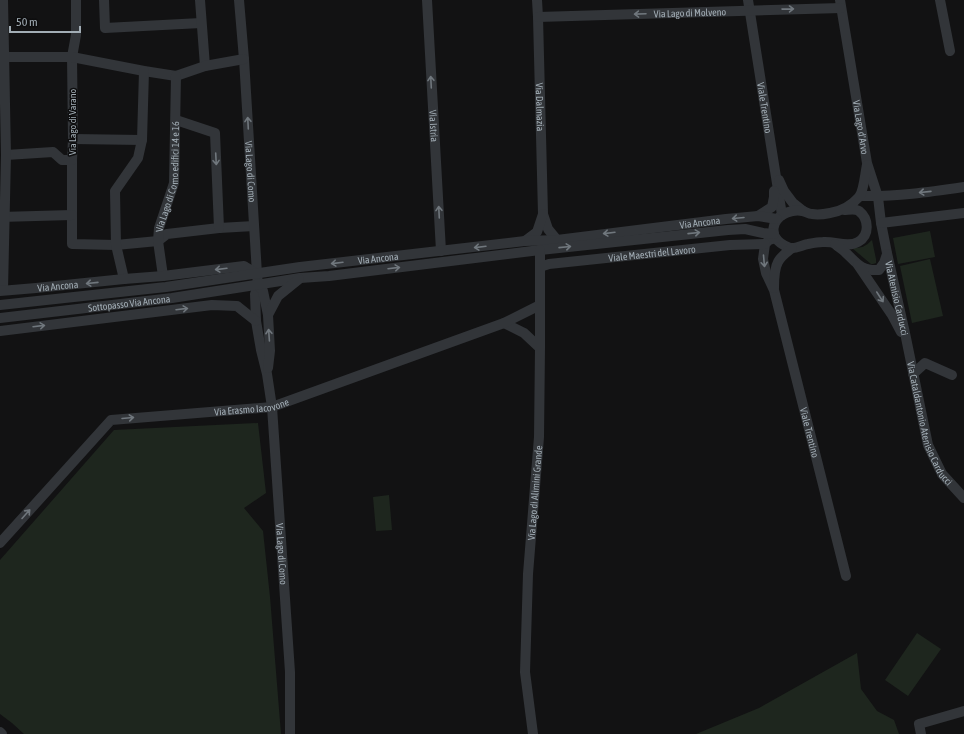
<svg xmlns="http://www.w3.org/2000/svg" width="964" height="734" font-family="'Asap Condensed',sans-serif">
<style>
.green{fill:#1e261e}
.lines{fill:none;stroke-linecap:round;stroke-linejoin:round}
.minor{stroke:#323539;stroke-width:10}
.oneway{stroke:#70777d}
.labels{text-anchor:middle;stroke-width:3;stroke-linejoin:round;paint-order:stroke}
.street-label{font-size:10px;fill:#a2adb5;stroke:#0d0d0e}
</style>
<rect width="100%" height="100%" fill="#121213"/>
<path class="green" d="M930,231L935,257L898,264L893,238Z
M872,240L876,259V263L873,264H871L852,248C862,248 865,247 872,240Z
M930,259L943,316L912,323L900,266Z
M258,423L266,493L244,508L263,531L270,597L281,734H24L12,723L0,714V560L114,430Z
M389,495L392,530L376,531L373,497Z
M917,633L941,649L908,696L885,680Z
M857,653L861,689L877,711L894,720L899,734H696L759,708Z"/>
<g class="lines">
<g class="minor">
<path d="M76,0V35L72,57L73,139L72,160V244L116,245L158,241L167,234L219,228L254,226"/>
<path d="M104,0L105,28L201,23"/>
<path d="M200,0L205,66"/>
<path id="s1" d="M239,0L244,59L257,274L258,285L255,294L256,321L261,350L267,374L272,407L290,672V734"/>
<path id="s2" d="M427,0L441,251"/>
<path id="s3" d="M537,0L538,17L543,214L548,229L557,240"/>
<path id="s4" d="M748,0L782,215"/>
<path id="s5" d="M840,0L867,163L878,197L881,223L887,253L905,333L928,445L942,474L964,498"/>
<path d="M940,0L950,51"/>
<path id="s6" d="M538,17L841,8"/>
<path d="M3,57H72L144,71L176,76L205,66L244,59"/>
<path d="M176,120L215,133L219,228"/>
<path d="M73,139L142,140"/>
<path d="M6,155L53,152L62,160H72"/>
<path d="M779,180L784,191L793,203L803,211"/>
<path d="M860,196C895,197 930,192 964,187"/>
<path d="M844,210C848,210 855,208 859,211C869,219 870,235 858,242C848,248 835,241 823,242C818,242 813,243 808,244C802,245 796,249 790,248C784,246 776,241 774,235C773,231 773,227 775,223C780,213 793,209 803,211C806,212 809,214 812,214C818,215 825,214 830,213C842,211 851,206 859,197C864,191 865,173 867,165"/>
<path d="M758,216L772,207L774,197V191"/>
<path d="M0,217L72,215"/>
<path d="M881,223L964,213"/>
<path id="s7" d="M776,238L769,240L765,244L763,259L766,273L774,290L846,576"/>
<path d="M525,241L537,232L543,214"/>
<path d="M835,244C838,247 842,249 845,252C857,263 860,271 879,270L884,263L887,254"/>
<path d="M858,265L892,315L901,332"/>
<path id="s8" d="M540,267L549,264L730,245L765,244"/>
<path id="s9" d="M163,276L158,241L159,228L174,183L176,76"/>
<path d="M124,279L116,245L115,191L138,158L142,140L144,71"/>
<path d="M258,285L263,291L268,315"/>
<path d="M774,288C774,280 774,269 778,262C781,256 787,252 792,248"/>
<path d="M3,290L6,155L3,0"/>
<path id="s10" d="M0,291L36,288L124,279L163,276L244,266L257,274"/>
<path id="s11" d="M0,305L166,287L300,267L525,241L557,240L726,219L758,216L777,219"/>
<path id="s12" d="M0,318L172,298L300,278L329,276L540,250L728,230L745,229L763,233L774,234"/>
<path d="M504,323L524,333L540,348"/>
<path d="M0,331L212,305L237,306L256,321"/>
<path d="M268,368L270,351L268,315L278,296L299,279"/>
<path d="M913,374L925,363L952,375"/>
<path id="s13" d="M0,543L111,420L272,407L504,323L540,305"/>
<path d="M0,732L2,734"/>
<path id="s14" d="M533,734L525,672L528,574L539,437L540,348V250"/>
<path d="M921,734L919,724L964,711"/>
</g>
</g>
<defs><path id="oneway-shaft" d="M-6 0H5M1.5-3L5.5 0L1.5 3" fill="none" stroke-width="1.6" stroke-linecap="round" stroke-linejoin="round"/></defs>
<g class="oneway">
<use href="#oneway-shaft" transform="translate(788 9) rotate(-1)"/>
<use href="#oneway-shaft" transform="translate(640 14) rotate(178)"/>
<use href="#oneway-shaft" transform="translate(431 82) rotate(-93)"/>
<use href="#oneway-shaft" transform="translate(248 123) rotate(-93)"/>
<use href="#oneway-shaft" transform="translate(216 159) rotate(87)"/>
<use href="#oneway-shaft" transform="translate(925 192) rotate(174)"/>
<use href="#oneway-shaft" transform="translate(439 212) rotate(-93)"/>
<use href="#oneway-shaft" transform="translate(738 218) rotate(175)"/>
<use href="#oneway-shaft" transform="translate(609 233) rotate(173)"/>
<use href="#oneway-shaft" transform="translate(694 233) rotate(-6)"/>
<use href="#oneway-shaft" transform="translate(480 247) rotate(173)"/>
<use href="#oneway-shaft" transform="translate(565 247) rotate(-6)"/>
<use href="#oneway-shaft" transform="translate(764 261) rotate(85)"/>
<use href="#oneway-shaft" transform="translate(337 263) rotate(173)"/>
<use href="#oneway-shaft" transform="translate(394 268) rotate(-7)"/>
<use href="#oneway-shaft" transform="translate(221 269) rotate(173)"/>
<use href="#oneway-shaft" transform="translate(92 283) rotate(174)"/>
<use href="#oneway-shaft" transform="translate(880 297) rotate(57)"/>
<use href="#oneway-shaft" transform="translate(182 309) rotate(-7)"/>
<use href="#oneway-shaft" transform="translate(39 326) rotate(-7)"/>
<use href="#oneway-shaft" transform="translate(269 335) rotate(-94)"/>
<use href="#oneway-shaft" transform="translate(128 418) rotate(-5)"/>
<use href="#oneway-shaft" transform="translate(26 514) rotate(-48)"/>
</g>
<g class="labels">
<g class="street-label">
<text dy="4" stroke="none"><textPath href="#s6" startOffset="152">Via Lago di Molveno</textPath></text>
<text dy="4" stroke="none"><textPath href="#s3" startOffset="107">Via Dalmazia</textPath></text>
<text dy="4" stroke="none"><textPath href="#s4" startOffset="109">Viale Trentino</textPath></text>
<text transform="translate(72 122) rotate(-90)" y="4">Via Lago di Varano</text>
<text dy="4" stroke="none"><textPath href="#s2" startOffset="126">Via Istria</textPath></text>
<text dy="4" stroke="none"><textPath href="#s5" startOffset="129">Via Lago d'Arvo</textPath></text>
<text dy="4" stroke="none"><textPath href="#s1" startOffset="172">Via Lago di Como</textPath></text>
<text dy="4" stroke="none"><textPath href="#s9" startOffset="101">Via Lago di Como edifici 14 e 16</textPath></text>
<text dy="4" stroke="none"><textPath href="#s11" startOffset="705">Via Ancona</textPath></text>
<text dy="4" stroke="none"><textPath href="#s8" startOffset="113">Viale Maestri del Lavoro</textPath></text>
<text dy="4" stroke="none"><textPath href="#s11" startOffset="381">Via Ancona</textPath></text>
<text dy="4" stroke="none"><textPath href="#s10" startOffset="58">Via Ancona</textPath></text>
<text dy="4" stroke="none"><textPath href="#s5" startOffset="304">Via Atenisio Carducci</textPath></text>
<text dy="4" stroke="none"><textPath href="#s12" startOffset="130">Sottopasso Via Ancona</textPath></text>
<text dy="4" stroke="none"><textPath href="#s13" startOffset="307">Via Erasmo Iacovone</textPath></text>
<text dy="4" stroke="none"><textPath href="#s5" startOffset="434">Via Cataldantonio Atenisio Carducci</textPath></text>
<text dy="4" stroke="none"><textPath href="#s7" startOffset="208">Viale Trentino</textPath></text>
<text dy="4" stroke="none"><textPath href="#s14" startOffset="242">Via Lago di Alimini Grande</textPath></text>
<text dy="4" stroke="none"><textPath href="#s1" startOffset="557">Via Lago di Como</textPath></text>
</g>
</g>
<path d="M10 26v6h70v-6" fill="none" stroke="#a2adb5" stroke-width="2"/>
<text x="16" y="26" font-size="12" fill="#a2adb5" stroke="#0d0d0e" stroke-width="3" paint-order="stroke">50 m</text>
</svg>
